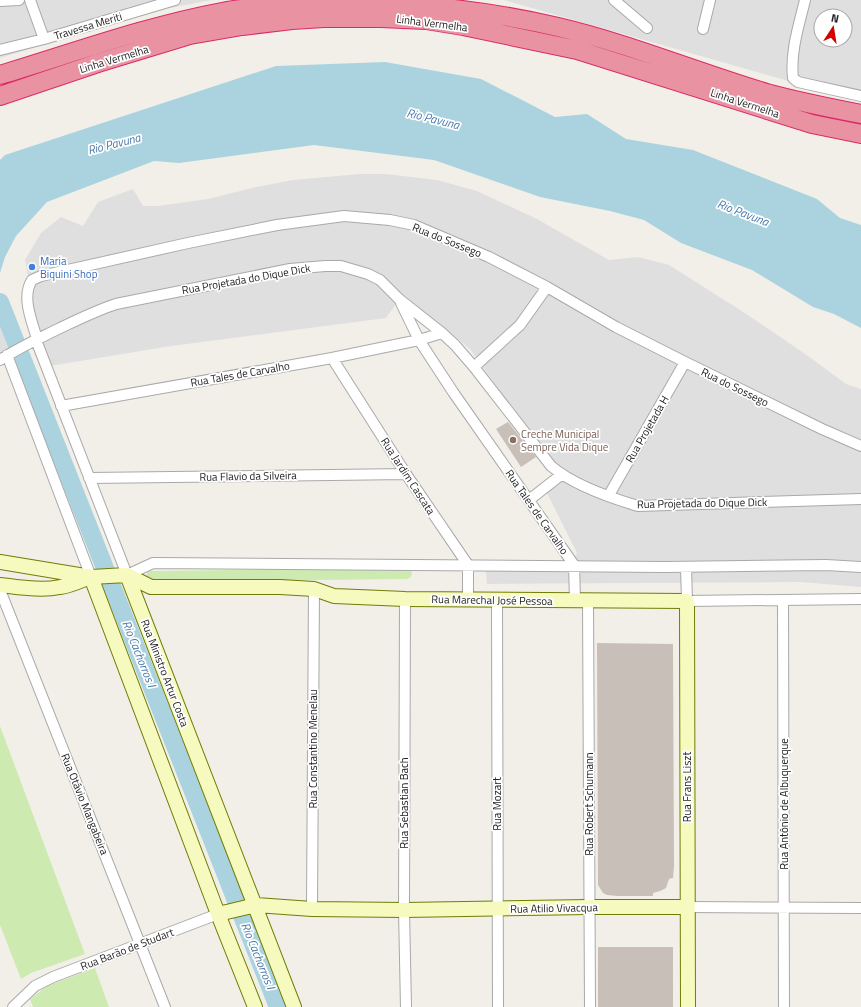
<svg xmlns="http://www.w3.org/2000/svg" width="861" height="1007" font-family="'Titillium Web',sans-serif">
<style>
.residential{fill:#e0dfdf;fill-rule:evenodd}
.grass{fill:#cdebb0}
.water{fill:#aad3df}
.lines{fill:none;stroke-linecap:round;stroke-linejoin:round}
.river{stroke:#aad3df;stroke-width:18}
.building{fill:#c7bfb8}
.street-casing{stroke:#a9a9a9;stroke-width:12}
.secondary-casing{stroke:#707d05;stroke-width:16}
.highway-casing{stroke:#dc2a67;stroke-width:20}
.street{stroke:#fff;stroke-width:10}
.secondary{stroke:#f7fabf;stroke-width:14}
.highway{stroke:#e892a2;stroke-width:18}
.shop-dot{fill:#3f7fe0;stroke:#fff;stroke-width:1.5}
.education-dot{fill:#8d6e63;stroke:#fff;stroke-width:1.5}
.labels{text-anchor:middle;stroke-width:3.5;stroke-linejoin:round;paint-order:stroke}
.street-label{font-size:11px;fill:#222;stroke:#fff}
.shop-label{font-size:11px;fill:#366cbe;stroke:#fff;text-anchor:start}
.education-label{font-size:11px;fill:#785e54;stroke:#fff;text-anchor:start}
.water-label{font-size:12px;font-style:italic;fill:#4a7aab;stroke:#fff}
</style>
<rect width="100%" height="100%" fill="#f2efe9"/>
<path class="residential" d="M0,0H212L159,10L0,58Z
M504,0H861V101L855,100ZM821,16H845V40H821Z
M359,174H386L437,180L477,191L537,219L609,260L638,257L669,265L748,315L808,356L846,384L861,389V587L801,582L487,584L486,570L570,566L577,553L546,491L561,480L519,417L470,349L403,294L386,318L171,346L50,366L36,321L25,260L41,233L61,217L83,226L98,202L133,189L143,206H158L208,199L252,188L293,180Z
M6,311L17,325L21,343L0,355V315Z"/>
<path class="grass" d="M406,568L410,569L412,572L411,577L407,579L152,582L146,578L147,572L151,571Z
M0,726L85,954L31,973L21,979L0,925Z
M95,968L109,1007H33L30,999L47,986Z"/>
<path class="water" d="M385,62L481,79L555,117L587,114L626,139L693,150L817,199L840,218L861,225V328L834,314L813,307L752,270L681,243L644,220L610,211L540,197L434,160L314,145L179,163L154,161L47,202L16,236L5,257L0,273V160L5,155L276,66Z"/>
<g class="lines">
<path class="river" d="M0,302L278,1007"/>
</g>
<path class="building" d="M508,422L536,457L521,467L496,429Z
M597,643L673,644L674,866L673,878L669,879L666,888L660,891L653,893V896H618L607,895L603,893L598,885Z
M598,947H673V1007H598Z"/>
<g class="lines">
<defs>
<path id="street" d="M30,0L44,39
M614,0L647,28
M805,0C799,25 790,52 793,78L798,82L861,96
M0,1L19,0
M703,29L710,0
M0,50L44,39L175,0
M401,303L419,340L453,392L574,565L575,600
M37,339C32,321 21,297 32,280L41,276L188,243L277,225L344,216L390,220L414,225L489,257L547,287L616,327L685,362L822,429L861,446
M36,340L127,575L153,563L665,567L826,565L861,567
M7,355L91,577
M332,358L406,474L468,565V599
M0,360C18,348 38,339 58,329C77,320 95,311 116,304L290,269L325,266H341L368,274L380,280L399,299L442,333L455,345L474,367L551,466C572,484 611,498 638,506L861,499
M474,367L520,325L547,287
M61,406L332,358L419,340L442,333
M89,478L406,474
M609,495L685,362
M529,500L561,475
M686,567L687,601L861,599
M0,590L165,1007
M405,599L404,910L406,1007
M497,600L498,1007
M588,600L590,1007
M783,600L784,1007
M687,907L861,908
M312,909L314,589
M13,1007L35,986L53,977L218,914"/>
<path id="secondary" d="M0,562L91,577L127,575L151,587H280L314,589L334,596L405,599L687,601L688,1007
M127,575L294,1007
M91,577L218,914L255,1007
M0,585C19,587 40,591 60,587C70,586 80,581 90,577
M218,914L256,905L312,909L404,910L589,907H687"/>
<path id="highway" d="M0,75C73,53 147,26 222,12C247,7 272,6 297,4C385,0 473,7 558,27C630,44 699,73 770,94C800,102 830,108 861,114
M0,96L98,63L190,35L242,26L292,20L324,18H381L426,20L463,26L577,50L812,124L861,134"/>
</defs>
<use href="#street" class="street-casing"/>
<use href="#secondary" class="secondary-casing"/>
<use href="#highway" class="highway-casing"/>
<use href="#street" class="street"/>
<use href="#secondary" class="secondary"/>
<use href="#highway" class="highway"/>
</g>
<circle class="shop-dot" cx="32" cy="267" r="4"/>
<circle class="education-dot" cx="513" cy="440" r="4"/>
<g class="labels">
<g class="street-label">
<text transform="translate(432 23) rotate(7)" y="4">Linha Vermelha</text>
<text transform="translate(88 26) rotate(-17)" y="4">Travessa Meriti</text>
<text transform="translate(114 59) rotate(-17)" y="4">Linha Vermelha</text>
<text transform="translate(745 103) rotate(18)" y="4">Linha Vermelha</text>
<text transform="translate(447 240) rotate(22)" y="4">Rua do Sossego</text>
<text transform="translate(246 279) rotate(-10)" y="4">Rua Projetada do Dique Dick</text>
<text transform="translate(240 374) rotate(-10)" y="4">Rua Tales de Carvalho</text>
<text transform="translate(735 387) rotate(26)" y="4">Rua do Sossego</text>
<text transform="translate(647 429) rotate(-60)" y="4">Rua Projetada H</text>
<text transform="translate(248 476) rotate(-1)" y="4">Rua Flavio da Silveira</text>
<text transform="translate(408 476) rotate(57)" y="4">Rua Jardim Cascata</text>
<text transform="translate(702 503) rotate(-1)" y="4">Rua Projetada do Dique Dick</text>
<text transform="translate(537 512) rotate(55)" y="4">Rua Tales de Carvalho</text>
<text transform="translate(492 600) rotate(1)" y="4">Rua Marechal José Pessoa</text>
<text transform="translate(165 673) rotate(69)" y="4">Rua Ministro Artur Costa</text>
<text transform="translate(313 749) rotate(-90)" y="4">Rua Constantino Menelau</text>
<text transform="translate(687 787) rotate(-90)" y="4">Rua Frans Liszt</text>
<text transform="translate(404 803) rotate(-90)" y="4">Rua Sebastian Bach</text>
<text transform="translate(85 804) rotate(68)" y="4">Rua Otávio Mangabeira</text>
<text transform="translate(497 804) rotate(-90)" y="4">Rua Mozart</text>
<text transform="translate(589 804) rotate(-90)" y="4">Rua Robert Schumann</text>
<text transform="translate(784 804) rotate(-90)" y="4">Rua Antônio de Albuquerque</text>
<text transform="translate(554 908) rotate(-1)" y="4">Rua Atilio Vivacqua</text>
<text transform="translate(127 949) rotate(-21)" y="4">Rua Barão de Studart</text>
</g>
<g class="shop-label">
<text x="40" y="265">Maria<tspan x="40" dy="13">Biquini Shop</tspan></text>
</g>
<g class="education-label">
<text x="521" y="438">Creche Municipal<tspan x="521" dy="13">Sempre Vida Dique</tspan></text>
</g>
<g class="water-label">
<text transform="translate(433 119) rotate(14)" y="4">Rio Pavuna</text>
<text transform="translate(114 144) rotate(-14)" y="4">Rio Pavuna</text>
<text transform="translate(743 213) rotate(21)" y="4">Rio Pavuna</text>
<text transform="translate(139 654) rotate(68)" y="4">Rio Cachorros I</text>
<text transform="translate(258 956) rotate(68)" y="4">Rio Cachorros I</text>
</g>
</g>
<g transform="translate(833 28) rotate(12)"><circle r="19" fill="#ffffff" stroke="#a7a7a7"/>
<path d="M0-3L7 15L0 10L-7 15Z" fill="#d40000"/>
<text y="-6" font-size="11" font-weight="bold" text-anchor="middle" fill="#222222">N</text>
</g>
</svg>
